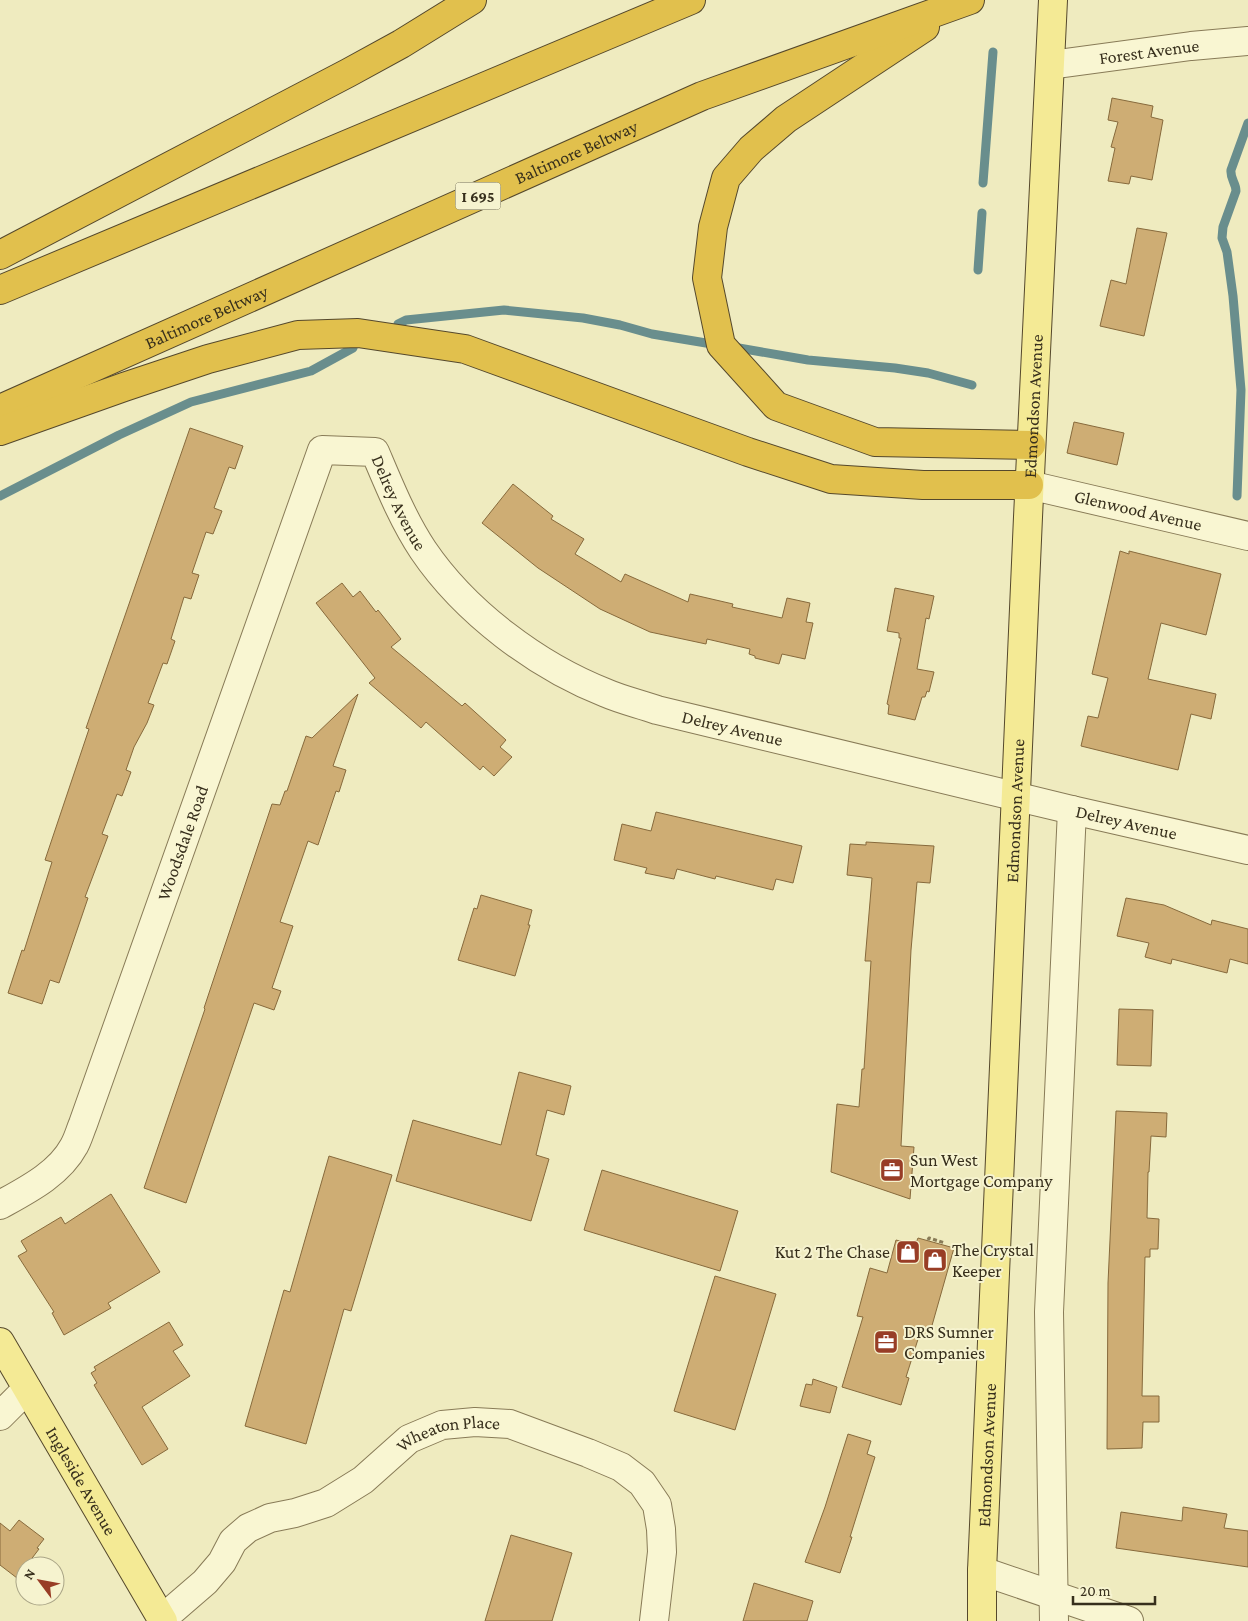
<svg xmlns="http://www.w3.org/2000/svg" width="1248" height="1621" font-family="'Crimson Pro',serif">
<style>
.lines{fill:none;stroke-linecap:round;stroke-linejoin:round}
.stream{stroke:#698e8d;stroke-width:9}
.building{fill:#cead74;stroke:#876a3c}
.minor-casing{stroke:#887b57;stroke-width:30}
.major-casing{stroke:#55482c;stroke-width:30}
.highway-casing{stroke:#55482c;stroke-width:30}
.path{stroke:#887b57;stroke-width:3;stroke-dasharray:4 2.5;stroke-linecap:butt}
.minor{stroke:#f9f6d2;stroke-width:28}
.major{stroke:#f4ea95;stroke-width:28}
.highway{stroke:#e1c04d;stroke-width:28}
.labels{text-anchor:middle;stroke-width:4;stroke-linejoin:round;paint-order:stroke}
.shield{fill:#f6f3cf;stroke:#706a52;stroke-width:1}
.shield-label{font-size:16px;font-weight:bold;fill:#372f1c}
.street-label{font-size:18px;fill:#372f1c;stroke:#f6f3cf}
.poi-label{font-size:18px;fill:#372f1c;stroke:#f6f3cf;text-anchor:start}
</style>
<rect width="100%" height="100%" fill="#efebbf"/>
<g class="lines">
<path class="stream" d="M983,183L993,52
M978,270L982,213
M398,324L406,320L504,310L583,318L620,325L652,334L718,345
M733,347L808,360L895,368L928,373L972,385
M0,496L119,435L191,402L311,371L353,348
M1237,496L1241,390L1233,296L1227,252L1222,238L1223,227L1236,191C1236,183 1230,179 1231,170L1248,123"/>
</g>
<path class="building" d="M1112,98L1153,106L1151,117L1163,120L1152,180L1131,176L1129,184L1108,181L1115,148L1111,147L1118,122L1108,120Z
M1137,228L1167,233L1144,336L1100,326L1111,280L1126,284Z
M1074,422L1124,433L1117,465L1067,453Z
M190,428L243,446L235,469L229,467L214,508L222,511L213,534L206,532L192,573L199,575L191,599L184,597L171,639L175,641L167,664L163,663L148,703L154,705L147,723L134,747L126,770L131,772L122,796L117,794L102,834L108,836L85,897L88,898L59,983L50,980L42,1004L8,993L22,950L24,951L52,862L45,860L89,729L86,728Z
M513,484L553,516L551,519L584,539L575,554L621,582L625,574L688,602L690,594L733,604L732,607L782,618L787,598L810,603L806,622L813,623L805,659L782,654L779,664L755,658V656L749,654L750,649L707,639L706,644L650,632L600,609L538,568L482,523Z
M1120,551L1129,554V551L1221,574L1206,635L1161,623L1148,679L1216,694L1211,719L1191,714L1178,770L1081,746L1088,716L1098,718L1108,678L1092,674Z
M342,583L353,597L360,591L376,612L378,610L401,639L391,647L462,706L465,703L506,740L500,747L512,757L494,776L483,766L480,770L426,722L421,728L369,683L375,678L316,603Z
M895,588L934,596L929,619L926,618L917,669L934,672L929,692L927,691L925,697H922L915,720L888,714L889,705L887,704L901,638H899V633L887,631Z
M358,694L333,766L346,770L339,792L336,791L318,845L308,841L280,922L293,926L272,988L281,991L274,1010L254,1003L186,1203L144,1188L205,1009L204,1008L272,804L280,805L285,791H287L306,736L312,738Z
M656,812L802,846L793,883L776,879L773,890L716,876L715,879L677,869L674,879L645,873L647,868L614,860L622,824L651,831Z
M866,842L934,846L930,883L917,882L911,950L901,1146L914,1147L910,1199L831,1172L837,1104L859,1107L862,1069H864L871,961H865L872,878L847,875L850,844L866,845Z
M481,895L532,910L528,925H530L515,976L458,960L474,908L477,909Z
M1126,898L1164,905L1211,925L1212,920L1248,929V964L1230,959L1227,973L1172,959L1171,964L1145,957L1149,943L1117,936Z
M1119,1009L1153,1010L1151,1066L1117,1065Z
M519,1072L571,1086L564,1115L547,1110L536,1155L549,1159L531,1221L396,1181L413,1120L501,1145Z
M1116,1111L1167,1113L1166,1137L1151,1136L1149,1172H1148L1147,1218L1159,1219L1158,1249H1150V1257H1145L1142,1396H1159V1422H1143L1142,1448L1107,1449L1108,1283Z
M329,1156L392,1175L351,1311L344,1309L306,1444L245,1426L284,1290L290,1292Z
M602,1170L738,1211L720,1271L584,1230Z
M111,1194L160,1272L108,1303L111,1308L64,1335L52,1313L54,1312L18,1256L27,1251L21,1241L61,1217L65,1224Z
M918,1238L954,1248L929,1336L920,1333L906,1377L909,1378L901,1405L842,1387L863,1317L857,1316L870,1268L887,1273L896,1240L915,1245Z
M715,1276L776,1294L735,1430L674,1411Z
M169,1322L183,1345L173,1351L190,1376L142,1407L168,1449L142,1465L94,1385L97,1383L91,1373L96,1370L94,1367Z
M813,1379L837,1387L830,1413L800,1406L806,1384L812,1385Z
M848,1434L871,1441L867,1454L875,1457L850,1537H852L840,1573L805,1562L825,1507Z
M1183,1507L1227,1514L1224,1528L1248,1531V1567L1116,1548L1121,1512L1182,1521Z
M19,1520L44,1539L37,1548L39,1549L17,1578L0,1565V1523L10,1531Z
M511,1535L572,1553L552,1621H485Z
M754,1583L813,1601L807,1621H743Z"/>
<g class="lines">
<defs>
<g id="minor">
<path id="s1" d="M1050,65L1191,46L1248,41"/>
<path id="s2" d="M1029,485L1248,536"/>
<path id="s3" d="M0,1205C27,1190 59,1174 74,1146C78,1139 80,1131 83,1124L322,450L375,452C389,485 403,520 423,550C465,612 537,666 606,693C622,700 640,704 657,710L1072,810L1248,850"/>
<path d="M0,1416L27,1389"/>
<path d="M982,1571L1129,1621"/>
<path id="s4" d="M162,1619L205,1582L222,1562L233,1541L248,1528L270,1518L295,1513L326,1503L363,1480L409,1439L442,1425L475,1422L510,1424L588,1453L621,1467L642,1483L657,1505L661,1529L662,1552L654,1621"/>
<path d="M1054,1621L1049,1312L1072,810"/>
</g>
<g id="major">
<path id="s5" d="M0,1342L163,1621"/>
<path id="s6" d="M982,1621V1571L1028,517L1053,0"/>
</g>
<g id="highway">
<path d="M925,27L786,119L751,149L726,178L713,227L707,278L721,345L776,406L875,442L1031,445"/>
<path d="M0,255L348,73L401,44L472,0"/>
<path d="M0,290L691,0"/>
<path id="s7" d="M0,409L702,96L970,0"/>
<path d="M0,431L124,387L208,359L298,335L358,333L465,349L748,452L831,479L923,485H1029"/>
</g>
</defs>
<use href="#minor" class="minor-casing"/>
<use href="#major" class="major-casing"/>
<use href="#highway" class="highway-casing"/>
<path class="path" d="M928,1240L929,1238L945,1243"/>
<use href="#minor" class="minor"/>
<use href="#major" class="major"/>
<use href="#highway" class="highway"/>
</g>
<defs>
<symbol id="office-square" viewBox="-11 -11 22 22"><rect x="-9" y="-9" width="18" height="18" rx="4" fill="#983d26" stroke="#f6f3cf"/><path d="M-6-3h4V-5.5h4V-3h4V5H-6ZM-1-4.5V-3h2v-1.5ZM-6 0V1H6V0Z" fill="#fff"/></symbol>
<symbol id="shop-square" viewBox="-11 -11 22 22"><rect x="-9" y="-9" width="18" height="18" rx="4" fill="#983d26" stroke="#f6f3cf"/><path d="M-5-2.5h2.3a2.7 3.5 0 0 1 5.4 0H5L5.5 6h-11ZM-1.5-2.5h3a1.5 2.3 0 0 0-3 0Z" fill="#fff"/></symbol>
</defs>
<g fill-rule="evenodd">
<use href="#office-square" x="878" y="1156" width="28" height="28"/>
<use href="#shop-square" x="894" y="1238" width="28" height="28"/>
<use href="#shop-square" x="921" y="1246" width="28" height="28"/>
<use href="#office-square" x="872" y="1328" width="28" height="28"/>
</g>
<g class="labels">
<rect class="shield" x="455.5" y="182.5" width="45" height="27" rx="4"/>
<g class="shield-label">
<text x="478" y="202">I 695</text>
</g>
<g class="street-label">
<text dy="6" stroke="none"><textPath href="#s1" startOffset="100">Forest Avenue</textPath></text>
<text dy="6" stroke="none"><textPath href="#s7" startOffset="631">Baltimore Beltway</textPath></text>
<text dy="6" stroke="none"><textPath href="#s7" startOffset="226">Baltimore Beltway</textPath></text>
<text dy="6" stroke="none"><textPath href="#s6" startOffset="1216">Edmondson Avenue</textPath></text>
<text dy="6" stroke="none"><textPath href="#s3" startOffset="944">Delrey Avenue</textPath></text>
<text dy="6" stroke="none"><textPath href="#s2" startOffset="112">Glenwood Avenue</textPath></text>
<text dy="6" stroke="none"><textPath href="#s3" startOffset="1364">Delrey Avenue</textPath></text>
<text dy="6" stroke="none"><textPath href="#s6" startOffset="811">Edmondson Avenue</textPath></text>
<text dy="6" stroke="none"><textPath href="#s3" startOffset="1769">Delrey Avenue</textPath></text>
<text dy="6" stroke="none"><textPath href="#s3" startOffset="418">Woodsdale Road</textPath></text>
<text dy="6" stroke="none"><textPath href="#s4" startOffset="354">Wheaton Place</textPath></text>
<text dy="6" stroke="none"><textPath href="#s6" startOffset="166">Edmondson Avenue</textPath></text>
<text dy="6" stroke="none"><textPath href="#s5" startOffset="161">Ingleside Avenue</textPath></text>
</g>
<g class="poi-label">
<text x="910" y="1166">Sun West<tspan x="910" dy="21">Mortgage Company</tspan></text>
<text x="952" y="1256">The Crystal<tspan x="952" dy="21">Keeper</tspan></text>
<text x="890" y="1258" text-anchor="end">Kut 2 The Chase</text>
<text x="904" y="1338">DRS Sumner<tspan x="904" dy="21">Companies</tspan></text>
</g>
</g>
<g transform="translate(40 1581) rotate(302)"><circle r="24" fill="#f6f3cf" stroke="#aaa587"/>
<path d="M0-4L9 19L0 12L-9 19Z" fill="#983d26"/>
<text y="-8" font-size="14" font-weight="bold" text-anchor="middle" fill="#372f1c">N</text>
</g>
<path d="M1073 1596v8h82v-8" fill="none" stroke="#372f1c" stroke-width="2.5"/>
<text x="1080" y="1596" font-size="15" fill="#372f1c" stroke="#f6f3cf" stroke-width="4" paint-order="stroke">20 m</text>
</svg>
